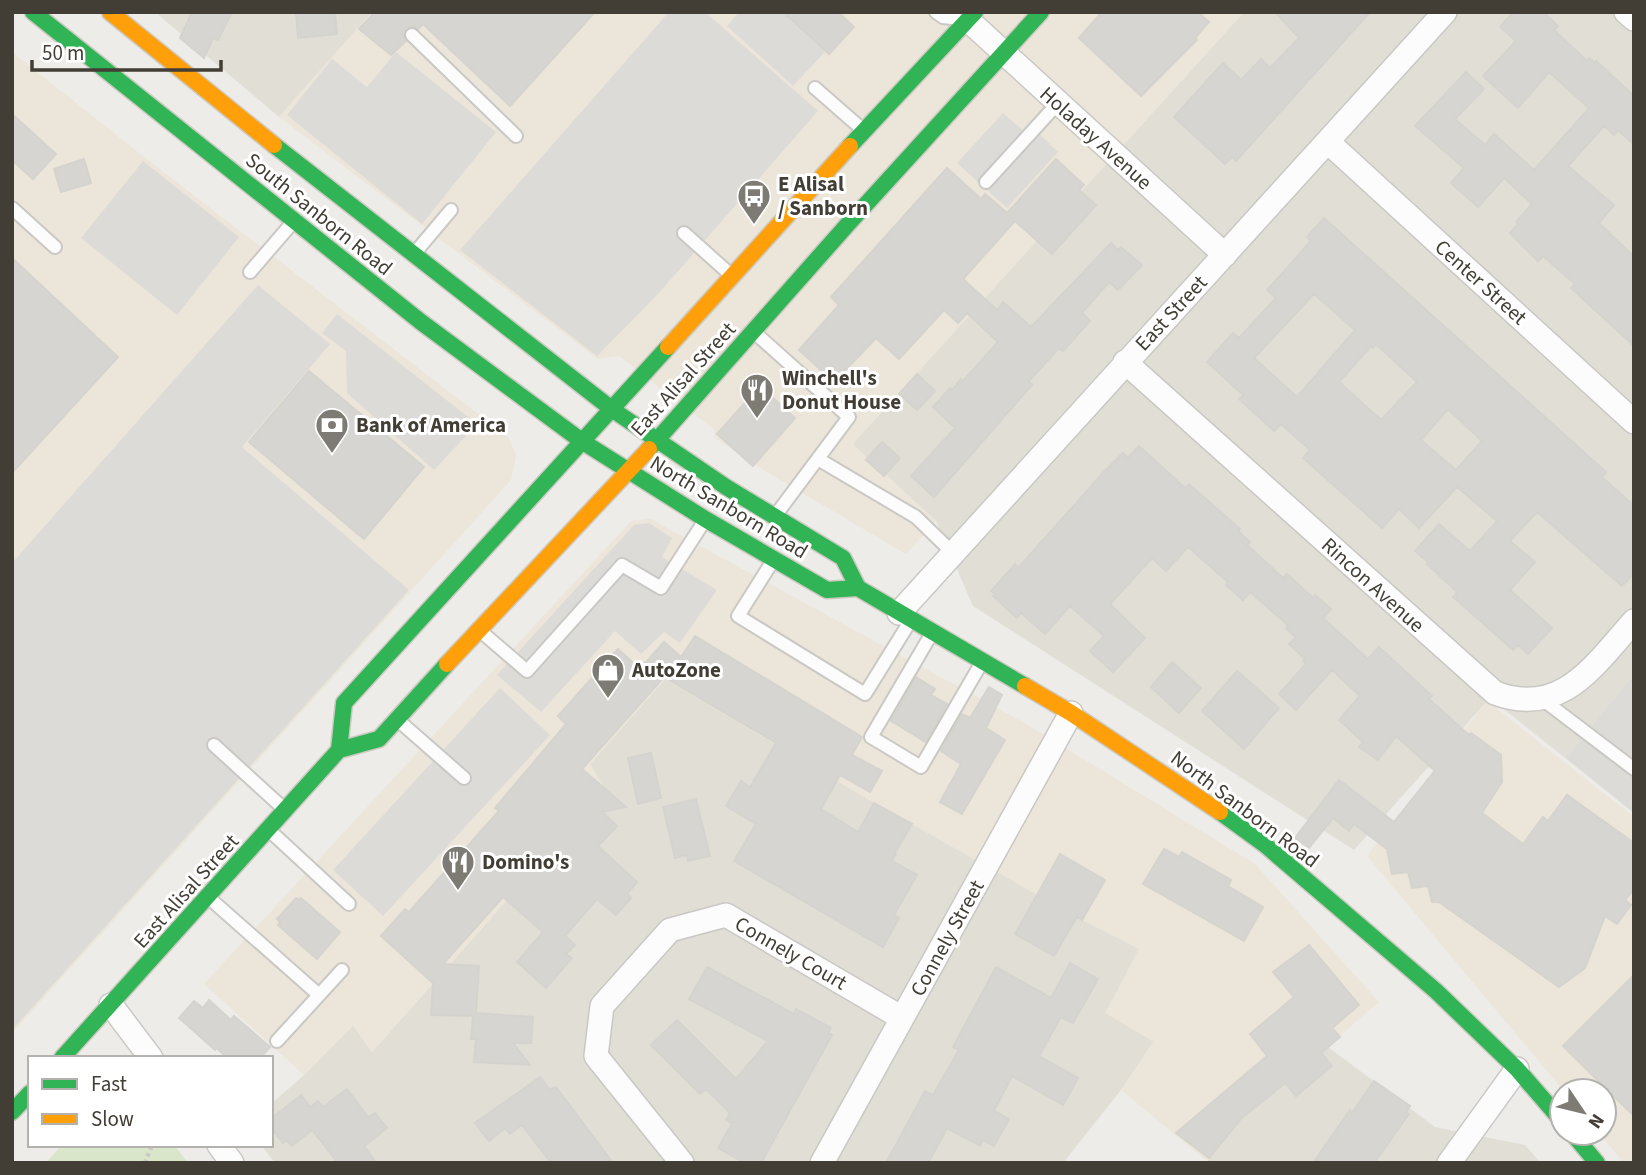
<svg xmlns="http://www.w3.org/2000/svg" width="1646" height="1175" font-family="'Source Sans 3',sans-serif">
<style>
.residential{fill:#e1ded6}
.commercial{fill:#ece5d9}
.green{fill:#dae6ca}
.parking{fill:#dddbd8}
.building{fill:#d7d5d1;stroke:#d5d3ce;stroke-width:2;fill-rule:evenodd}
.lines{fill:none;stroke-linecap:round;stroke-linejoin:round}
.lane-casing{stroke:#cac8c4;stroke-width:16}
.street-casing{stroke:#cac8c4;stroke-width:26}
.fast-casing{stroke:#ccc9c0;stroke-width:19}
.slow-casing{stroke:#ccc9c0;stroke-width:19}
.path{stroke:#cccac6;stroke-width:4.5;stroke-dasharray:3.5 3.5;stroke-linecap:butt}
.lane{stroke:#fcfcfc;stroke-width:12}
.street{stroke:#fcfcfc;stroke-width:23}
.fast{stroke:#30b455;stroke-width:16}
.slow{stroke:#ff9f0a;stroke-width:16}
.labels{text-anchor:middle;stroke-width:6;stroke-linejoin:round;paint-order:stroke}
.street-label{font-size:21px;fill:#423e35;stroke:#fff}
.poi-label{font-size:21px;font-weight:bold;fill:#423e35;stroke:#fff;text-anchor:start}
</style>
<rect width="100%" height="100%" fill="#edece8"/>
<path class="residential" d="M155,12H372L279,117Z
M1244,12H1634V813L1490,698L1354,850L973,606L936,521L852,444Z
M665,679L1139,949L1154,1041L1121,1090L1063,1163H275L261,1145H271V1104L304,1075L353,1025L372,1052L605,790L590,764Z
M1328,1047L1435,1127L1525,1145L1541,1163H1206L1240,1121Z"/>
<path class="commercial" d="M372,12H1244L853,444L936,521L906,554L760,468L714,437L715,430L619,356L598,359L279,117Z
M12,52L144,157L508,437L516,455L511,480L12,1033Z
M651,519L1028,725L1255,864L1379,1002L1241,1121L1207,1161L1121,1090L1154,1042L1105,1013L1139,949L1082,920L874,803L665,679L590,764L605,790L372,1052L353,1026L304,1075L204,984L631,521Z
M1487,701L1634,817V1163H1624L1599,1133H1604V1091H1564L1367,856Z"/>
<path class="green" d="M62,1145H174L188,1163H46Z"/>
<path class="parking" d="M669,12H705L818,111L659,293L597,356L460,250Z
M739,12H782L825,52L793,86L727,26Z
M396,52L496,132L422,224L287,115L332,59L367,87Z
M1003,113L1025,132L1031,126L1058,152L1007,208L957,163Z
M143,161L239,237L177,315L81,238Z
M258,285L330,344L242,447L409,590L12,1030V563Z
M337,314L477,424L434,470L347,393L346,351L322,333Z
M649,523L672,538L662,557L717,590L680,643L664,632L641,654L615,631L541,712L497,675L634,525Z
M1634,675V813L1566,758Z
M500,688L550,735L383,916L333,870Z"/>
<path class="building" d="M192,12H232L218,40L213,38L204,58L180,38Z
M296,12H335L337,34L298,38Z
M375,12H595L510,106L423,24L418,29L413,26L406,28L403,34L406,41L391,55L359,29Z
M783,12H838L854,27L829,54Z
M1102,12H1198L1209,22L1195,38L1197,40L1141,96L1079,38Z
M1275,12H1370L1236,161L1232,157L1225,164L1174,117L1223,63L1241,80L1261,59L1270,68L1299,38Z
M1513,12H1543L1558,26L1554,30L1587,61L1589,58L1595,63L1596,61L1634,96V145L1618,130L1614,135L1604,126L1568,166L1614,205L1599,223L1634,257V346L1571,288L1575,284L1543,256L1538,261L1510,233L1518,224L1516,222L1532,204L1504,178L1478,207L1451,183L1464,168L1415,126L1466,72L1484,89L1455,119L1485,145L1494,134L1534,170L1589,108L1549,72L1518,108L1483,76L1516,41L1500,27Z
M12,114L56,154L33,179L12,160Z
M84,159L91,183L61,192L54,169Z
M1056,159L1084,185L1079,190L1096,205L1052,254L1015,221L963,279L997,310L1003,302L1031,327L1111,243L1118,250L1121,247L1142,265L1118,290L1109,282L1082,313L1090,321L1063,351L1059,348L1029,381L1032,385L934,497L911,476L955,428L933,407L950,388L952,390L961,379L963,381L998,342L967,313L958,323L944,310L899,359L876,338L834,382L799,350L839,305L831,297L947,168L981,199L985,194L1015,220L1007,213Z
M1324,218L1606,472L1602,477L1634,506V573L1622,586L1537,512L1510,541L1535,562L1510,590L1552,628L1528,654L1518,645L1513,650L1453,597L1457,592L1427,564L1428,562L1415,551L1439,524L1470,551L1497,521L1457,487L1419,528L1399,509L1382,528L1303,458L1310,450L1281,424L1274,431L1239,399L1243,395L1207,362L1233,333L1239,338L1276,298L1267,290L1311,241L1307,237ZM1314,294L1355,330L1297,397L1254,358ZM1376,344L1417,382L1381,420L1339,382L1371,346L1373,348ZM1448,409L1482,441L1456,470L1421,440Z
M12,258L118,357L12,473Z
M309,371L424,467L364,539L249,442Z
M917,374L935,391L917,410L899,394Z
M760,386L795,418L753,466L717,434Z
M882,442L900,458L884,476L866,460Z
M1139,446L1185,488L1189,484L1240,529L1238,531L1250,542L1247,545L1283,578L1287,574L1313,598L1315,595L1331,609L1323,618L1368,659L1379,647L1432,696L1429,699L1469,735L1471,733L1501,755L1502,782L1482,813L1523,844L1543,817L1548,821L1567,795L1634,843V889L1625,900L1631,905L1617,924L1605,916L1585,968L1559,987L1439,902H1432L1428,886L1412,888L1408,872L1392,874L1387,849L1354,824L1349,831L1333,818L1309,848L1295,838L1339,780L1394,822L1435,771L1396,736L1378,760L1359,747L1363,742L1339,720L1360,696L1332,670L1296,710L1279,694L1306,664L1303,661L1305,659L1289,644L1296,637L1286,628L1288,625L1250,592L1243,600L1226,585L1228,582L1188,547L1166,571L1152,558L1110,604L1145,638L1113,672L1090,651L1104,636L1070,606L1045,634L1021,613L1017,618L993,596L995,594L991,591L1015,564L1018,568L1102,474L1123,453L1128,458Z
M695,636L862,737L852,755L882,771L870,792L840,775L821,809L858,832L874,803L912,824L895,853L896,854L892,861L917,875L894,915L899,918L883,947L734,861L756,824L726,806L741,781L750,787L776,743L664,677L582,769L626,807L602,812L617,826L598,846L637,882L627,894L631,898L616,915L597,899L565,936L575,945L566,954L572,958L546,988L517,962L543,932L503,897L443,964L479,966L476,1013L533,1017L531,1043H513L530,1065L474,1062L476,1039H471L473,1016L431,1015L433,983L381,936L405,909L409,912L499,811L495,808L566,724L558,716L618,649L640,669L664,642L681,657Z
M1172,662L1201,688L1179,713L1151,687Z
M1237,671L1279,708L1244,749L1202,711Z
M916,677L935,689L931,695L947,704L926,742L891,721Z
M989,687L1002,695L986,728L1005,740L962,814L940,802L961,764L941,751L962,714L970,718Z
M651,753L661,798L638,804L628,758Z
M696,799L710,856L688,861L687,855L675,858L663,807Z
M1164,849L1179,857L1182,852L1231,880L1228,886L1263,907L1244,941L1143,884Z
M1060,854L1105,880L1082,920L1077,917L1054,956L1015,934Z
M296,898L299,900L301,898L340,932L317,959L278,925L280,922L277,919Z
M1309,945L1359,1005L1332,1028L1340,1037L1321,1053L1332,1066L1296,1096L1285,1083L1241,1119L1209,1158L1176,1133L1267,1056L1250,1034L1294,997L1273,972Z
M1070,963L1098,979L1073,1023L1061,1017L1039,1056L1078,1078L1063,1105L1012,1076L994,1111L1009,1119L994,1146L983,1140L980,1146L947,1128L928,1163H886L925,1091L933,1095L959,1050L953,1047L996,967L1051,998Z
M707,967L794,1014L796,1009L831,1028L828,1033L832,1035L761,1163H745L718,1148L732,1123L726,1120L730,1113L706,1089L700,1094L651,1045L677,1020L736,1079L768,1041L689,999Z
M1634,975V1116L1563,1046Z
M209,1000L231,1020L234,1016L270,1047L260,1058H227L217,1048L215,1050L179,1018L194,1001L203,1008Z
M540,1077L550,1090L556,1087L613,1163H551L522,1125L510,1134L505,1128L489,1141L475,1123Z
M1374,1081L1410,1106L1406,1112L1409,1114L1374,1163H1313L1350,1110L1352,1113Z
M347,1089L368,1117L375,1113L387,1128L364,1146L376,1163H338L312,1130L292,1146L286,1140L283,1143L271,1128V1119L301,1095L310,1107L318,1101L323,1107Z"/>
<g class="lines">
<defs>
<path id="lane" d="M936,12L943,17L961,19
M412,35L516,136
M815,88L863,130
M986,182L1058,103
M12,208L55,247
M684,233L731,275
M413,255L451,210
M250,272L293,222
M754,332L849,417L775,516
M818,459L916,517L953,553
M774,559L738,616L865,694L911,620
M478,629L527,671L622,565L661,588L705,520
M932,633L871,737L921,767L982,662
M1542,699L1634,769
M399,721L464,778
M214,745L283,808
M270,831L349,904
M208,897L319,995
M277,1041L342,970"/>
<path id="street" d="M1626,12L1634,19
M968,20L1225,255
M1328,142L1634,422
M1125,362L1495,693C1562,718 1594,665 1634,621
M899,613L1445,12
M111,1005L151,1058
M219,1145L232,1163
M682,1163L596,1056L602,1006L670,930L726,915L902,1018
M822,1163L1071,713
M1449,1163L1517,1069"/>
<path id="fast" d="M33,12L421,322L583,442L705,519L827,590L858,588
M274,145L613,410L726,487L843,558L858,588L1025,686
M850,146L975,12
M649,449L848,224L1041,12
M339,750L344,703L668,347
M1220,812L1264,844L1436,991L1517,1069L1562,1121
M62,1058L339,750L379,739L447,664
M12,1112L30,1093
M1572,1133L1597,1163"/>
<path id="slow" d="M110,12L274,145
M668,347L850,146
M447,664L649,449
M1025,686L1071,713L1220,812"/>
</defs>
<use href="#lane" class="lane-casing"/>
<use href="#street" class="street-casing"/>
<use href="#fast" class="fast-casing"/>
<use href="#slow" class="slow-casing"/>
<path class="path" d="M145,1163L152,1145"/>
<use href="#lane" class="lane"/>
<use href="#street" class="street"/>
<use href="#fast" class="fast"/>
<use href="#slow" class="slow"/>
</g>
<defs>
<symbol id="bus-pin" viewBox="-11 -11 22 30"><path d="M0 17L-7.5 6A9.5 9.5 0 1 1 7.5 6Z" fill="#7e7b74" stroke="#fff"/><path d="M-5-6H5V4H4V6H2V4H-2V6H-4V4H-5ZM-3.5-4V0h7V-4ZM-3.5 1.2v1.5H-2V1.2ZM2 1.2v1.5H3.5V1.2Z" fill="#fff"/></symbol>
<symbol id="restaurant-pin" viewBox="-11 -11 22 30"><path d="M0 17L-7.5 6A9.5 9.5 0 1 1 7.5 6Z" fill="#7e7b74" stroke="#fff"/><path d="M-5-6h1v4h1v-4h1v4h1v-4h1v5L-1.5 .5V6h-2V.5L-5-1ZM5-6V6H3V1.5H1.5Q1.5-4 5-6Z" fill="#fff"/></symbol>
<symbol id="bank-pin" viewBox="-11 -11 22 30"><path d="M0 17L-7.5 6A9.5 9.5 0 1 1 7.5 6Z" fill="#7e7b74" stroke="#fff"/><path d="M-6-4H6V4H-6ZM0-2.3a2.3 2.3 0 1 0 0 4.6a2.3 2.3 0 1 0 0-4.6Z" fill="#fff"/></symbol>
<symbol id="shop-pin" viewBox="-11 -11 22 30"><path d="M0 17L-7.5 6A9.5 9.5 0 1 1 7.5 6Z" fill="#7e7b74" stroke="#fff"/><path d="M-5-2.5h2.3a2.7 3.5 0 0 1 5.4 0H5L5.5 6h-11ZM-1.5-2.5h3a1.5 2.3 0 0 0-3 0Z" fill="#fff"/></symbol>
</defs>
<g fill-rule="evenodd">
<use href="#bus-pin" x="735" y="177" width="38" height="52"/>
<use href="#restaurant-pin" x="738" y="371" width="38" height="52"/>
<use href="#bank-pin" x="313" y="406" width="38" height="52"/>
<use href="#shop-pin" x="589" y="651" width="38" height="52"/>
<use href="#restaurant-pin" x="439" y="843" width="38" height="52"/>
</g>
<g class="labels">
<g class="street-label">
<text transform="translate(1096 138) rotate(42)" y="7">Holaday Avenue</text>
<text transform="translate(319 214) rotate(39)" y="7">South Sanborn Road</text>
<text transform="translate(1481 282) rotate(42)" y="7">Center Street</text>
<text transform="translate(1171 313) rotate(-47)" y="7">East Street</text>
<text transform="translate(683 379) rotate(-48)" y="7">East Alisal Street</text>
<text transform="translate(729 507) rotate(31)" y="7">North Sanborn Road</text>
<text transform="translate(1373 585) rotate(42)" y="7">Rincon Avenue</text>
<text transform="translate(1245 809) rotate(37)" y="7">North Sanborn Road</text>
<text transform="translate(186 891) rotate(-48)" y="7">East Alisal Street</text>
<text transform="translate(947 938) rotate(-61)" y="7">Connely Street</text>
<text transform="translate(791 953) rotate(30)" y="7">Connely Court</text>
</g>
<g class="poi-label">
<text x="778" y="191">E Alisal<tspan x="778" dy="24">/ Sanborn</tspan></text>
<text x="782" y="385">Winchell's<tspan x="782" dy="24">Donut House</tspan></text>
<text x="356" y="432">Bank of America</text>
<text x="632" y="677">AutoZone</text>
<text x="482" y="869">Domino's</text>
</g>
</g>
<rect width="1646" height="1175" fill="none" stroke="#423e35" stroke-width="28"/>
<rect x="28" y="1056" width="245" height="91" fill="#ffffff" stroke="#b3b2ae" stroke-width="2"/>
<rect x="42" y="1079" width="35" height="10" fill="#30b455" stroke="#b3b2ae" stroke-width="2"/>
<text x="91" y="1091" font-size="21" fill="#423e35">Fast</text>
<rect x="42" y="1114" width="35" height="10" fill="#ff9f0a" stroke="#b3b2ae" stroke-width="2"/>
<text x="91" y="1126" font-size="21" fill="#423e35">Slow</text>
<g transform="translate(1583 1112) rotate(125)"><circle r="33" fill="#ffffff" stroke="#b3b2ae" stroke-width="2"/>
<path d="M0-5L12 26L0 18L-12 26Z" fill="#7e7b74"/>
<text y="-10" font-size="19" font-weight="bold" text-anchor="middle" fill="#423e35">N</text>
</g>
<path d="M32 60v10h189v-10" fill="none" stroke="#423e35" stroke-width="3.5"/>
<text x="42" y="60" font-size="21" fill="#423e35" stroke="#ffffff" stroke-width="5" paint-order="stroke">50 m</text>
</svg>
